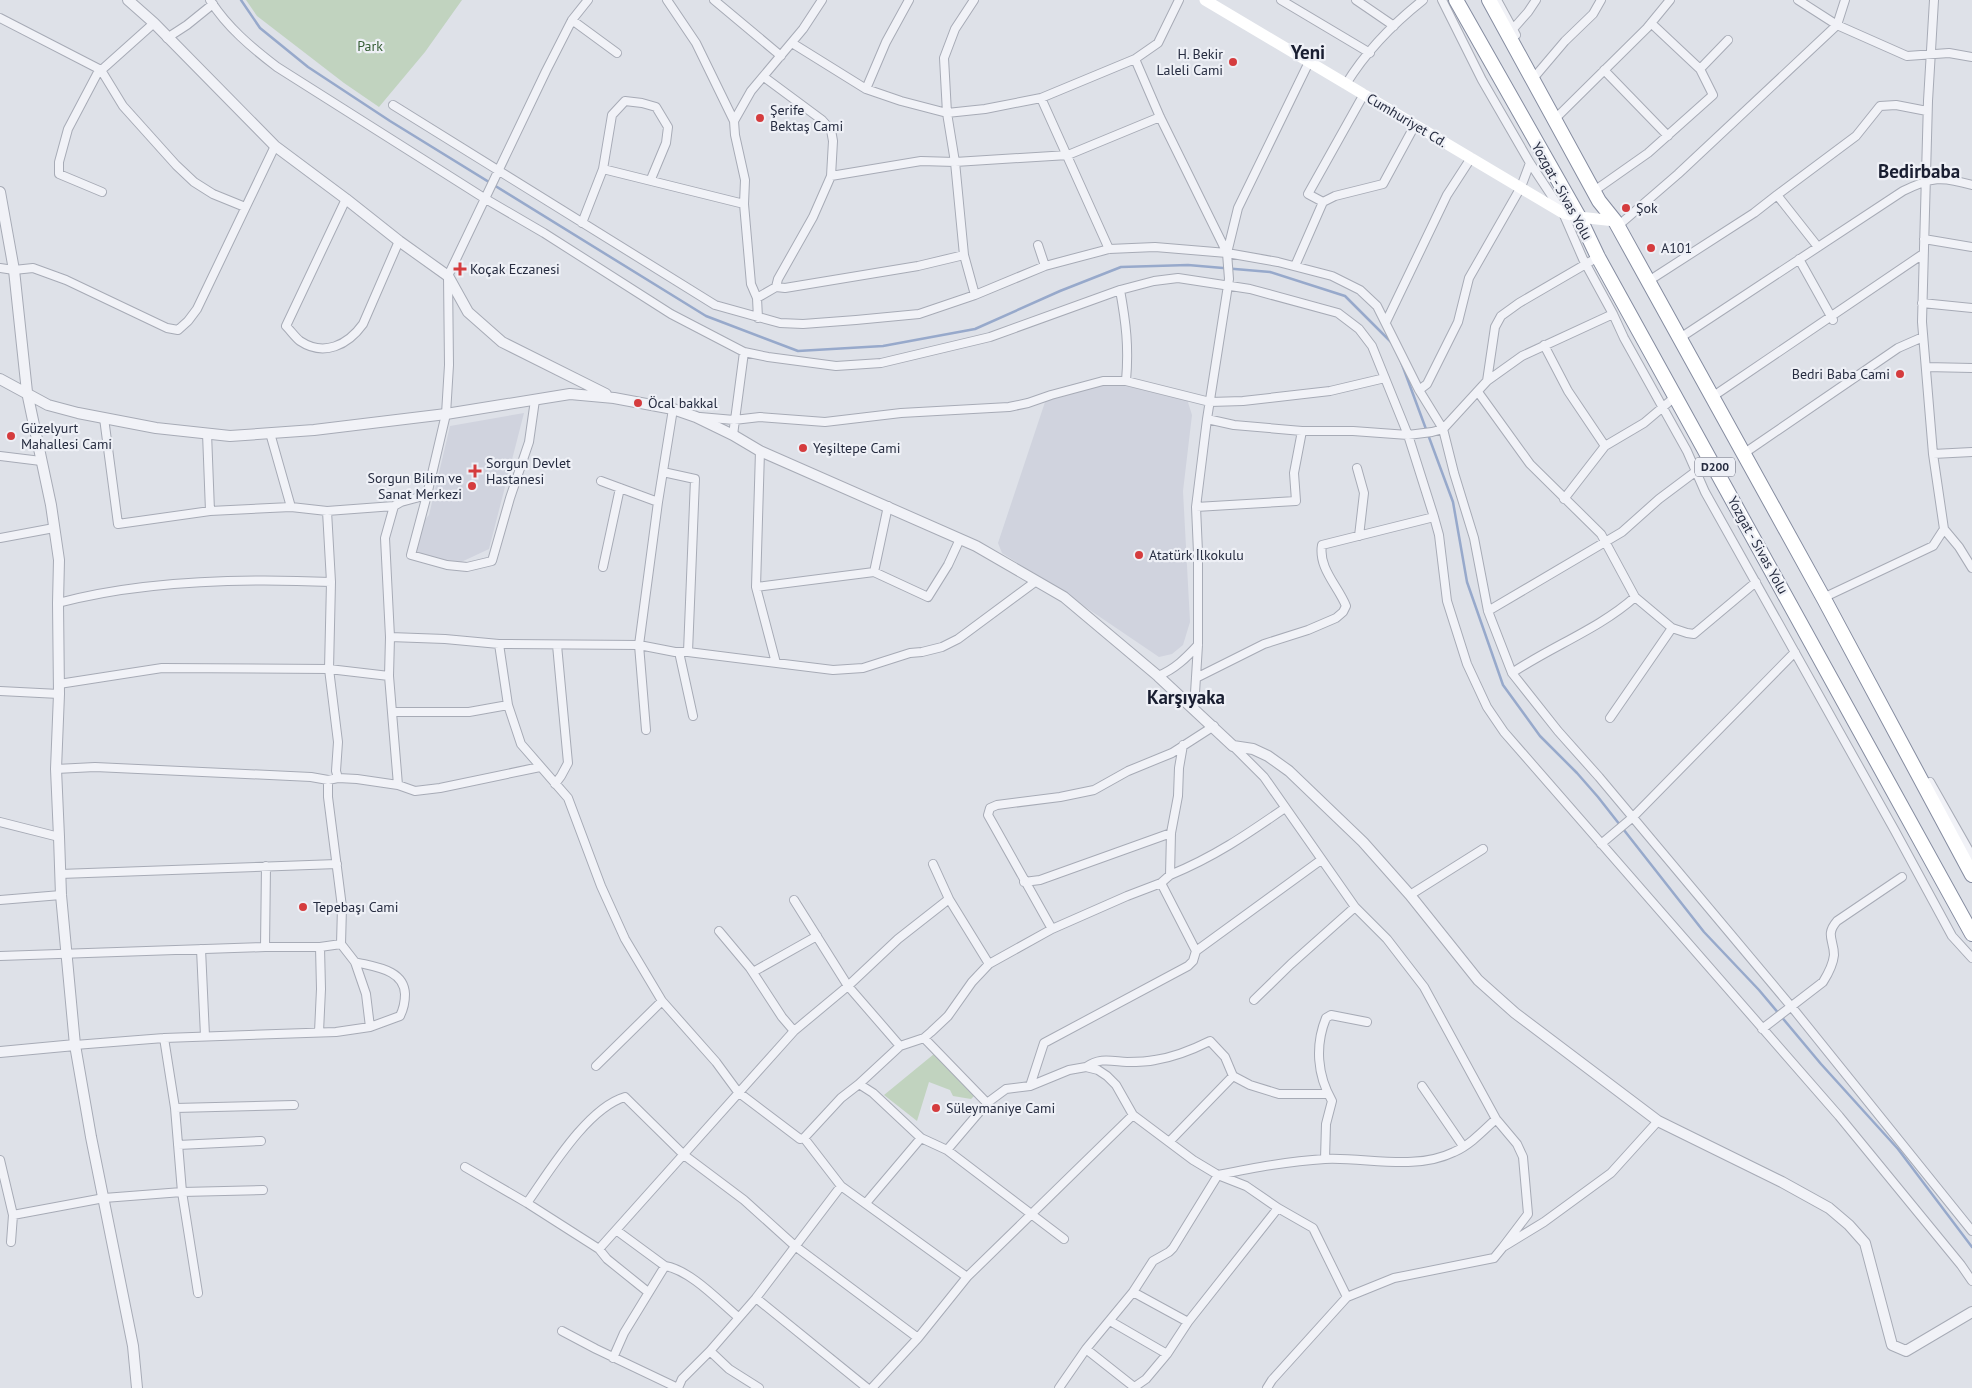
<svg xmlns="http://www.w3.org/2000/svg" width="1972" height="1388" font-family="'PT Sans',sans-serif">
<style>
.built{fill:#d0d3de}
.green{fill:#c1d3bf}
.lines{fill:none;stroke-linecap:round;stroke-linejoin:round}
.stream{stroke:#97a9cb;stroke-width:2.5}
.minor-casing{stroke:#a7abb6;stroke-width:10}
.tertiary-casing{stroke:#a7abb6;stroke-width:12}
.trunk-casing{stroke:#858ca0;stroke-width:16}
.minor{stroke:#f1f2f7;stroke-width:8}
.tertiary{stroke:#f1f2f7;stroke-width:10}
.secondary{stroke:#fff;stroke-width:11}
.trunk{stroke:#fff;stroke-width:14}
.poi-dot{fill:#d53c3e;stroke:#eef0f6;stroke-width:2}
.labels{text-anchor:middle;stroke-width:4.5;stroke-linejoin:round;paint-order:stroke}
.shield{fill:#eef0f6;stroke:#626777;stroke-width:1}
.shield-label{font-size:12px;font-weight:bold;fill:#262c40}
.park-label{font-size:14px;fill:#355d33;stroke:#eef0f6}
.poi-label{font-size:14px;fill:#262c40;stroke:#eef0f6;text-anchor:start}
.street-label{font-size:14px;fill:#262c40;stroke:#eef0f6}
.district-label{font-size:19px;font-weight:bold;fill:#191e31;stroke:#eef0f6}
</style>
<rect width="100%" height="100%" fill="#dee1e8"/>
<path class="built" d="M1096,384L1125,385L1186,396L1192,415L1183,491L1190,622L1183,645L1172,654L1159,657L1066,594L1002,553L998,543L1047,396Z
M524,413L489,549L457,564L416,553L422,523L429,515L450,426Z"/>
<path class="green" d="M246,0H462L425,52L379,107L344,83L257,16Z
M934,1054L974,1096L971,1099L953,1096L950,1090L929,1082L917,1121L884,1095Z"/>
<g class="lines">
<path class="stream" d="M241,0L260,28L308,67L390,121L706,316L798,351L883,346L975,329L1060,291L1121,267L1188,265L1270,272L1345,296L1392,343
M1400,359L1453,502L1467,582L1503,685L1540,736L1577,773L1598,797L1704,932L1759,990L1821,1064L1898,1149L1972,1247"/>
<defs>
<path id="minor" d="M210,0C227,27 252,48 277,67L484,198L544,233L671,314L744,352L768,357L836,366L881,363L990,337L1120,290L1154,281L1178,278L1250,289L1338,313L1359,329L1372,346L1408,435L1434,517L1439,535L1447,601L1467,664L1487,707L1504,732L1839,1116L1961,1265L1972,1281
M667,0L696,43L734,121L735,135L745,180L744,204L751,284L757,298L758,318
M714,0L781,56
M974,0L955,29L944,58L947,113L955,162L964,255L975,295
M1281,0L1370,53
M1356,0L1394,26
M1442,0L1482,80L1530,163L1563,213L1583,259L1613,314L1624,338L1687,451L1705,492L1895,831L1952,936L1972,958
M1497,0L1516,35
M1798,0L1837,25L1907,56L1949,53L1972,57
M0,18L101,70L123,106L176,165L194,182L213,194L245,207
M572,20L617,53
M1513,29L1528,12L1536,0
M167,38L187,25L213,4
M792,43L866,89L901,101L947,113L985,109L1041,98L1135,59L1158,43L1179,0
M1135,59L1160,117L1227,253
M1700,69L1728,40
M1604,70L1668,136
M1537,74L1565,41L1593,14L1601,0
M764,77L822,120L831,130L833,141L831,176L813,217L778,279L776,287L785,288L918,266L964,255
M1346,84C1365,53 1394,23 1423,0
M866,89L886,42L909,0
M1364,94L1308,194L1323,202L1335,196L1383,184L1415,125
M1041,98L1109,249
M393,105L715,305L780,323L803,324L856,320L919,314L975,295L1045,266L1109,249L1155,247L1227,253L1278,262L1332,276L1360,290L1377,306L1419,390L1443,429L1454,473L1474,538L1488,611L1512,673L1558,731L1599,777L1795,1011L1972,1231
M1559,115L1647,28L1670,0
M734,121L751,91L803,29L822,0
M603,169L744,204
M831,176L921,161L955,162L1068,155L1160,117
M1594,191L1648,153L1713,95L1700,69L1651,23
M102,192L59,174V162L68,129L97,74L154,23
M1777,195L1818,247
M346,199L286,326C291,331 295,337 300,341C324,357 348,345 363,324L399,241
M582,223L603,169L612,115L625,101L642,103L656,107L668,127L666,143L651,179
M1616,223L1619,225L1678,174L1837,25L1845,0
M1924,239L1972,247
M1038,245L1045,266
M1799,259L1833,320
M1295,266L1323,202
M0,268L14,270L33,268L66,280L167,328L178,330L188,321L197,309L275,146
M1650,280L1754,213L1777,195L1856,136L1880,106L1896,105L1927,111
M1120,290C1126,323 1129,347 1126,381
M757,298L776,287
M1922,303L1972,308
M1386,322L1447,195L1471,158
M1683,336L1903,191C1932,177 1941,176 1972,185
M1544,345L1568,391L1605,446
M1926,367L1972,368
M1487,381L1495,327L1501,316L1519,303L1598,257
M1419,390L1427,384L1458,322L1469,278L1521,187L1530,163
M1478,392L1530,464L1601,534L1635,597L1672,628L1687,633L1694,634L1756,582
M1715,395L1923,254
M535,400L529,442L510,498L492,561L467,567L447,565L411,555L427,495L446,414L449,365L448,276L546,71L572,20L588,0
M700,417L734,420L760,417L825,422L901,413L1009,407L1028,403L1051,395L1103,381H1126L1210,402L1243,401L1330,391L1385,378
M104,418L118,524L210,511L291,507L327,511L394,506
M1207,419L1234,425L1302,431H1353L1408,435L1432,432L1443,429L1487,381L1522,356L1613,314
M207,433L210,511
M270,433L291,507
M733,435L744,352
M760,451L756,587L776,663
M1746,452L1898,348L1923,337
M1933,454L1972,452
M0,456L41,461
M1357,468L1364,493L1359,536
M663,472L695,479L688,652
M601,481L658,502
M1564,499L1605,446L1644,423L1676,396
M1196,507L1296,501L1294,473L1302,431
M327,511L331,582L329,669L338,742L336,771L338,778
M1944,529L1959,547L1972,568
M0,538L54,528
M603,567L620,488
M874,572L888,506
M756,587L874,572L928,597L948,565L960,539
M1825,597L1933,546L1944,529L1933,454L1922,322L1928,101L1934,0
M58,603C144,580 242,578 331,582
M1488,611L1622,532L1659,499L1711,460
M390,637L445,639L499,644L639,645L675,652H688L833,670L863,668L910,653L922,652L942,647L958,639L1035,582
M499,644L508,705L521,744L568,798L601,886L625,939L662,1001L716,1062L738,1092L800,1139L804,1138L841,1098L859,1084L873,1093L921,1138L947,1150L987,1103L1006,1089L1030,1086L1069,1070L1086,1067L1098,1070L1107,1076L1116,1085L1133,1115L1193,1160L1218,1175C1253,1168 1289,1161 1325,1159C1367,1157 1415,1171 1454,1152C1470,1145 1483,1131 1496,1119
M679,652L693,716
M1512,673C1552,646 1599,629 1635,597
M1158,676C1175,669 1186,658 1198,645
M1196,678L1264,644L1308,630L1336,618L1343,612L1346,606C1338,586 1318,568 1322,545L1434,517
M59,684L162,668L329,669L389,676
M0,691L59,694
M1194,709L1198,645V552L1196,507L1207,419L1229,279L1227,253L1238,208L1309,62
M392,712H469L508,705
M1610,718L1672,628
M646,730L639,645L658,502L673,409
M1233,746L1264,777L1355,907L1387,939L1424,987L1496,1119L1517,1144L1523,1157L1528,1214L1503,1247
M56,769L95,767L311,777L328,780L338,778L357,779L398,785L415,791L440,788L540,767
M328,780V797L342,907L341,944L355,962L366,994L370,1027
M1930,782L1972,856
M555,784L561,776L568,763L557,645
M398,785L389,676L390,637L385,538L394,506L401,502L427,495
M0,822L59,837
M1601,844L1633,817L1795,652
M933,864L949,899
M60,874L337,864
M1170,875C1214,857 1246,835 1285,808
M1024,882L1040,880L1171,833
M1410,895L1483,849
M0,900L61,895
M794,900L848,986L900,1046
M1052,929L988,815L990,808L997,805L1060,797L1094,790L1128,771L1172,753L1214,726
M719,931L750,968L782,1017L794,1031
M265,947L266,866
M201,949L205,1036
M1196,951L1321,860
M0,956L265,947H320L341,944
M753,972L817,936
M1254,1000L1291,964L1355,907
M1762,1029L1823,982C1828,974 1833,965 1834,955C1834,940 1825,935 1837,921L1902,877
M319,1032L321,989L320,947
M164,1038L175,1108L182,1192L198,1293
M924,1038L987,1103
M75,1045L164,1038L336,1032L370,1027L400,1016C404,1008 405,1003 405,994C404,969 374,967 355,962
M596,1066L662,1001
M1086,1067C1100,1057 1111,1061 1127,1062C1136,1062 1146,1062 1155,1060C1175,1057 1192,1050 1210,1041L1225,1057L1233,1076L1250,1085L1279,1094H1328
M859,1084L900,1046L924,1038L931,1032L948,1016L972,982L989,964L1052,929L1127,896L1161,883L1170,875L1171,833L1178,796L1179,768L1183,745
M1030,1086L1044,1043L1188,966L1193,961L1196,951L1161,883
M1422,1086L1463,1146
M175,1108L294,1105
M804,1138L841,1186L967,1277
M1169,1142L1233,1076
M178,1145L261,1141
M947,1150L1064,1239
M1325,1159L1326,1124L1332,1101C1317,1075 1315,1045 1326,1018L1331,1015L1367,1022
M0,1160L13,1215L11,1242
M465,1167L527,1203L599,1249L607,1259L648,1292
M527,1203C549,1172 587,1108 625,1097L684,1155L744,1200L795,1246L918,1338
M866,1203L921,1138
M13,1215L104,1198L182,1192L263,1190
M616,1230L665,1266C690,1270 719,1301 738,1317
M599,1249L794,1031L848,986L898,939L949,899L989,964
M1133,1292L1188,1322
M756,1298L867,1388
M1110,1321L1167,1354
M562,1331L596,1349L678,1388
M1086,1349L1134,1387
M710,1351L729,1369L759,1388
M613,1358L624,1333L665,1266
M678,1388L682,1379L710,1351L756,1298L841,1186
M872,1388L918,1338L967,1277L1133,1115
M1059,1388L1086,1349L1133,1292L1153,1261L1169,1252L1173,1248L1218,1175L1246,1186L1278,1208L1313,1228L1347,1297
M1133,1388L1146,1379L1167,1354L1188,1322L1278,1208
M1267,1388L1272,1380L1347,1297L1394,1278L1494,1258L1503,1247L1544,1222L1611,1173L1658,1121"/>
<path id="tertiary" d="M128,0L154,23L275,146L346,199L399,241L448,276L468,312L502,342L606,394
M0,192L14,270L27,392L51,505L59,560L58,603L59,694L56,769L59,837L61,895L75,1045L91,1137L133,1346L137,1388
M0,379L48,405L78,413L156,428L230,436L314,430L446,414L570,394L614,398L673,409L696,417L733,435L760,451L976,546L1064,597L1158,676L1233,746L1253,749L1268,756L1289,771L1363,842L1410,895L1478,980L1515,1013L1658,1121L1782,1182L1829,1208L1849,1225L1865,1243L1892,1345L1906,1351L1972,1312
M0,1052L75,1045"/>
<path id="trunk" d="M1456,0L1579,217L1598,257L1972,934
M1489,0L1599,201L1615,221L1824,599L1972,875"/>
</defs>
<use href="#minor" class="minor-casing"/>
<use href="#tertiary" class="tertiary-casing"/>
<use href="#trunk" class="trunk-casing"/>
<use href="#minor" class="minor"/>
<use href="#tertiary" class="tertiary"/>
<path class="secondary" d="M1205,0L1563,213L1579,217L1615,221"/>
<use href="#trunk" class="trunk"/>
</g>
<g class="poi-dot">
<circle cx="1233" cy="62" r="5"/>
<circle cx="760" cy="118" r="5"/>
<circle cx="1626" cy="208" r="5"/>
<circle cx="1651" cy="248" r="5"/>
<path d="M457.5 261.5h5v5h5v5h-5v5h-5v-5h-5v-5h5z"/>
<circle cx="1900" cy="374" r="5"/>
<circle cx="638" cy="403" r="5"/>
<circle cx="11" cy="436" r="5"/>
<circle cx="803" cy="448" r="5"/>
<path d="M472.5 463.5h5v5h5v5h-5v5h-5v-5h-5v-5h5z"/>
<circle cx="472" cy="486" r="5"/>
<circle cx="1139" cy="555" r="5"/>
<circle cx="303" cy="907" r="5"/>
<circle cx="936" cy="1108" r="5"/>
</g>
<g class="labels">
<rect class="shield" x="1695" y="457.5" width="40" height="19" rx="4"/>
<g class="shield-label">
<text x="1715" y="471">D200</text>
</g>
<g class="park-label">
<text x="370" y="51">Park</text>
</g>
<g class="poi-label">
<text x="1223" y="59" text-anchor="end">H. Bekir<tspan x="1223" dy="16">Laleli Cami</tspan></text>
<text x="770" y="115">Şerife<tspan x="770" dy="16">Bektaş Cami</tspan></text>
<text x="1636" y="213">Şok</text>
<text x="1661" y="253">A101</text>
<text x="470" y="274">Koçak Eczanesi</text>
<text x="1890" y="379" text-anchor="end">Bedri Baba Cami</text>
<text x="648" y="408">Öcal bakkal</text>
<text x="21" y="433">Güzelyurt<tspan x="21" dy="16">Mahallesi Cami</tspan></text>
<text x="813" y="453">Yeşiltepe Cami</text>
<text x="486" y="468">Sorgun Devlet<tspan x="486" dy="16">Hastanesi</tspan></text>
<text x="462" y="483" text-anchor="end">Sorgun Bilim ve<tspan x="462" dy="16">Sanat Merkezi</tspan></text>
<text x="1149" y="560">Atatürk İlkokulu</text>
<text x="313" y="912">Tepebaşı Cami</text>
<text x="946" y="1113">Süleymaniye Cami</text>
</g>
<g class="street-label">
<text transform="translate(1407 120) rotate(31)" y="5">Cumhuriyet Cd.</text>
<text transform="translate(1562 191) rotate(61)" y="5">Yozgat - Sivas Yolu</text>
<text transform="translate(1758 545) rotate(61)" y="5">Yozgat - Sivas Yolu</text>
</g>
<g class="district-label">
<text x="1308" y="59">Yeni</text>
<text x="1919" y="178">Bedirbaba</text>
<text x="1186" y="704">Karşıyaka</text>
</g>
</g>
</svg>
